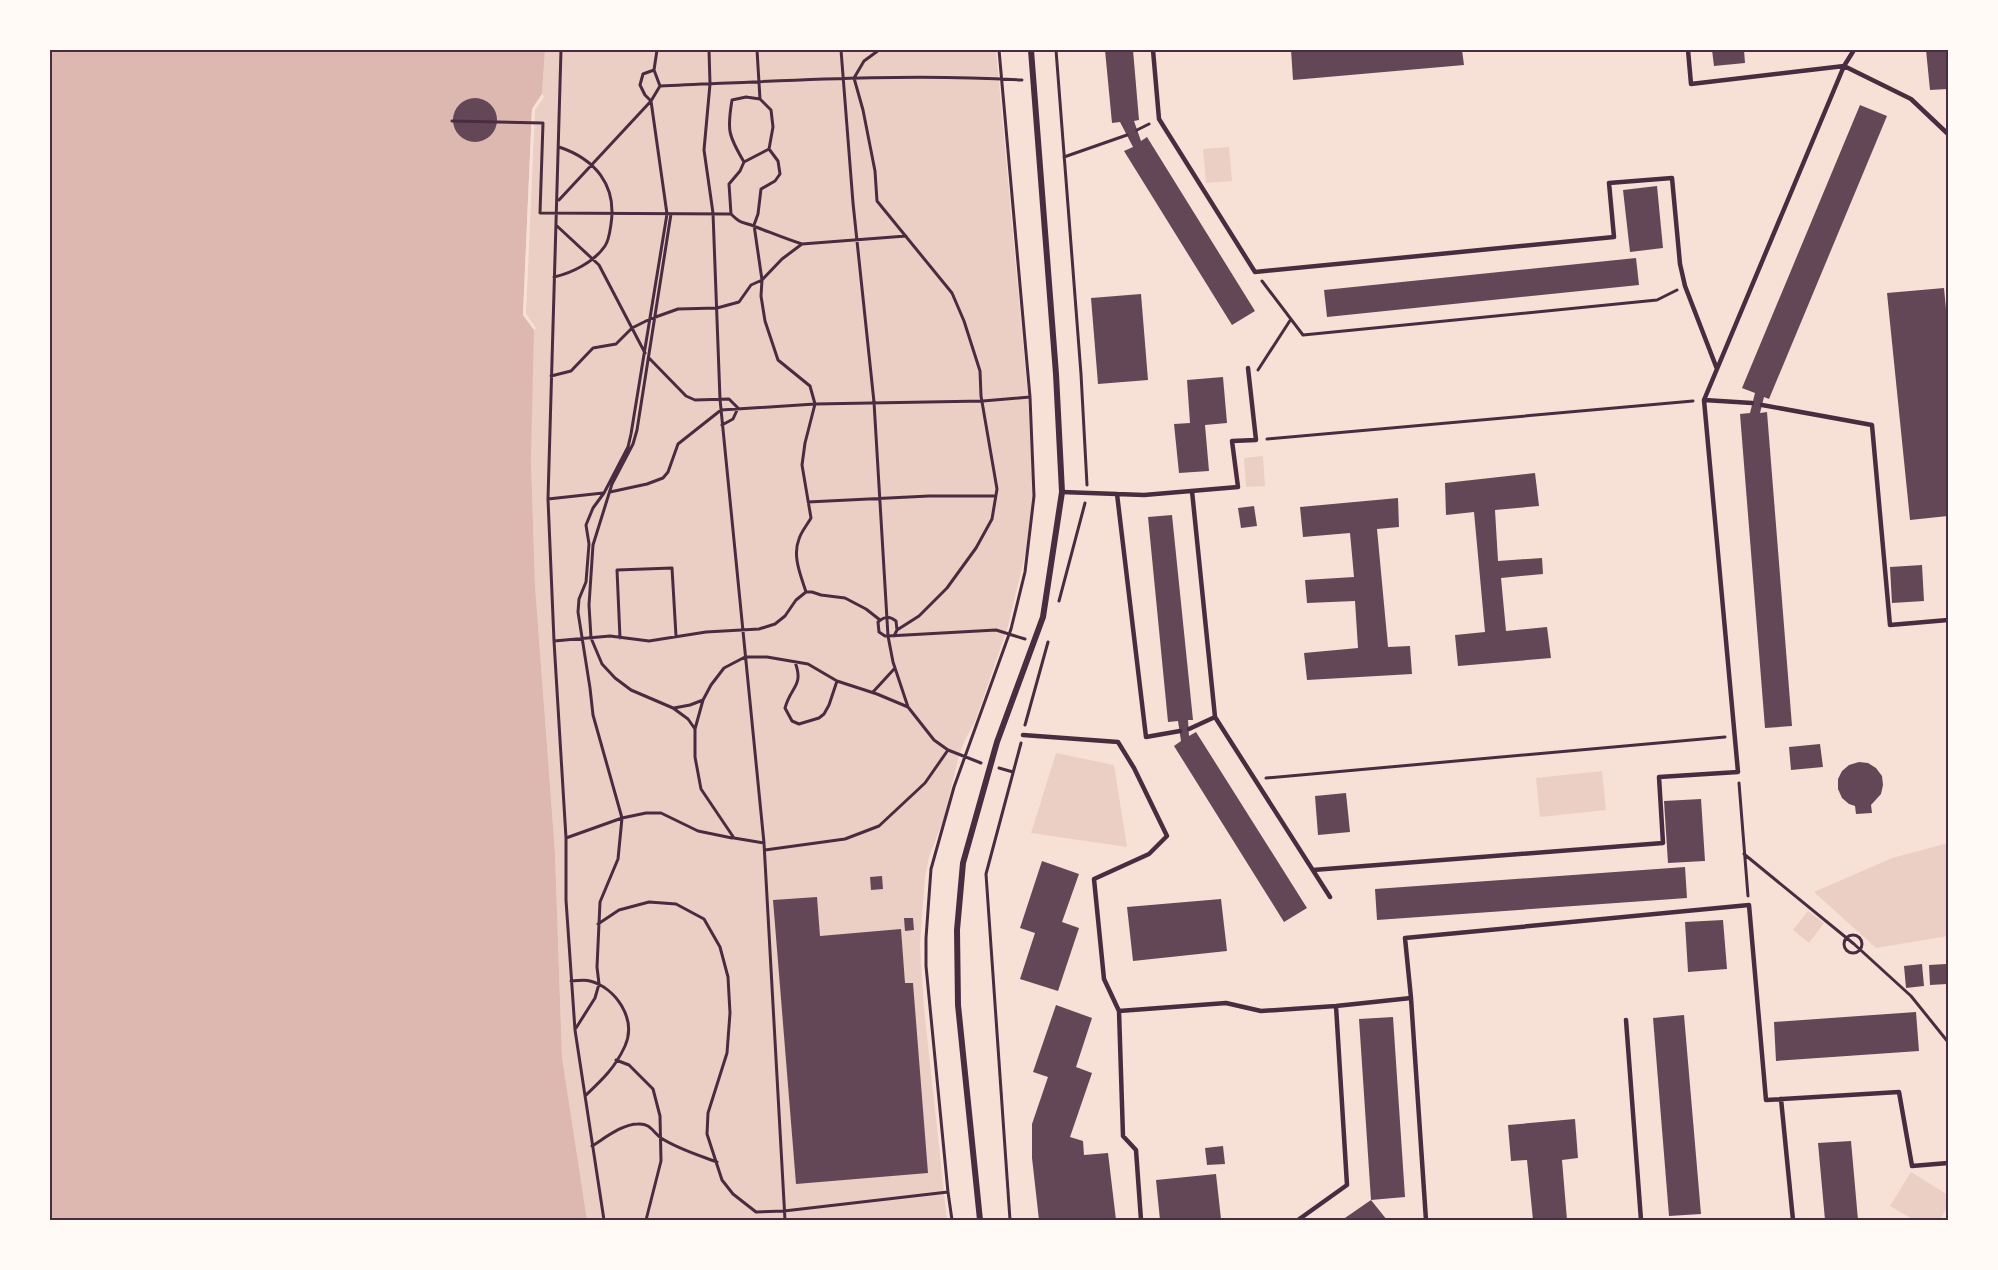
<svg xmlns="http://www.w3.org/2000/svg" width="1998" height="1270" font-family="'DejaVu Sans',sans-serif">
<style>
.green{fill:#ebcfc5}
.water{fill:#dcb8b0}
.pier{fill:#f7e1d7}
.building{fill:#644757}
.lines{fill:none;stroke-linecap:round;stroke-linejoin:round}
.path{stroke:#4a2c40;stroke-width:3}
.service{stroke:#4a2c40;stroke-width:4.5}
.minor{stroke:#4a2c40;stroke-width:6}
.neatline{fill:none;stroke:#4a2c40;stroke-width:2}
</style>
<rect width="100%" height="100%" fill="#f7e1d7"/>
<path class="green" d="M545,50H996L1028,397L1033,496L1026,551L1008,626L976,719L965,740L959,755L944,818L929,857L925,877L920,945L924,1008L947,1220H587L562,1057L555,852L535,585L531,458L523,315L532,109L542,94Z
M1229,147L1232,181L1206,183L1203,149Z
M1263,456L1265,486L1246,487L1244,458Z
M1056,753L1114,765L1127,847L1031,833Z
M1602,771L1606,810L1540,817L1536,778Z
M1948,843V936L1876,948L1814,892L1892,858Z
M1808,911L1824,923L1809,943L1793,930Z
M1911,1172L1948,1195V1206L1940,1220H1914L1890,1206Z"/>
<path class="water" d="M50,50H545L542,94L532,109L523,315L534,330L531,458L535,585L555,852L562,1057L587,1220H50Z"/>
<path class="pier" d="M542,94L544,97L535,110L526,314L536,328L534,330L523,315L532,109Z"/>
<path class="building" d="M1105,50H1133L1139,120L1134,121L1141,141L1147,137L1255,311L1232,325L1124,151L1133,147L1120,122L1112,123Z
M1291,50H1462L1464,65L1293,80Z
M1712,50H1744L1745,63L1714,66Z
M1926,50H1948V89L1930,90Z
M453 120a22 22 0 1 1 44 0a22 22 0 1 1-44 0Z
M1860,105L1887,116L1769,399L1764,397L1760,413L1767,412L1792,726L1765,728L1740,414L1750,413L1755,393L1742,388Z
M1657,186L1663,248L1630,252L1623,190Z
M1636,258L1639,285L1327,317L1324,290Z
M1944,288L1948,330V516L1910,520L1887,293Z
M1141,294L1148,380L1098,384L1091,298Z
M1223,377L1227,423L1205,425L1209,471L1179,473L1174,424L1190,423L1187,380Z
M1535,473L1539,506L1495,510L1498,561L1542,558L1543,574L1501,578L1506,631L1547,627L1551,658L1458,666L1455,635L1485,632L1474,512L1446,515L1445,483Z
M1398,498L1399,527L1377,529L1388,647L1410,646L1412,674L1307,680L1304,653L1358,648L1355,601L1307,603L1305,580L1354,577L1350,533L1303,537L1300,507Z
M1254,506L1257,526L1241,528L1238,508Z
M1172,515L1193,720H1188L1189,736L1196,732L1307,908L1284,922L1174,746L1181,741L1178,721L1168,722L1148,517Z
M1922,565L1924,601L1892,603L1890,567Z
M1820,744L1823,767L1791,770L1789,747Z
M1859,762L1868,763L1876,768L1882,776L1883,785L1881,794L1871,805L1872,813L1856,814L1855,806L1849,804L1842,798L1838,789V779L1842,771L1849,765Z
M1346,793L1350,832L1318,835L1315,796Z
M1701,799L1705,861L1668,863L1664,801Z
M1042,861L1079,874L1062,922L1079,928L1058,991L1020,979L1035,933L1020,928Z
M1685,867L1687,898L1377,920L1375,889Z
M882,876L883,889L871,890L870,877Z
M817,897L820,936L901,929L905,983H913L928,1173L796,1184L773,900Z
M1221,899L1227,951L1133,961L1127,907Z
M904,918H913L914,930L905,931Z
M1723,920L1727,969L1688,972L1685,922Z
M1922,964L1924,986L1906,988L1904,966Z
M1946,964L1947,984L1930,985L1929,965Z
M1056,1005L1092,1018L1076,1067L1092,1073L1070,1137L1083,1141L1084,1155L1108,1153L1116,1220H1039L1032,1158V1124L1048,1077L1033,1072Z
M1916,1012L1919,1051L1776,1061L1774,1022Z
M1684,1015L1701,1214L1669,1216L1653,1018Z
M1393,1017L1405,1197L1371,1200L1387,1220H1342L1371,1200L1359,1019Z
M1575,1119L1578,1158L1562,1160L1567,1220H1533L1527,1160L1511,1161L1508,1125Z
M1851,1141L1858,1220H1825L1818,1143Z
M1223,1146L1225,1164L1207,1165L1205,1148Z
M1216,1174L1221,1219L1160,1220L1156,1180Z"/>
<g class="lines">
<path class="path" d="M561,50L548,499L554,641L566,838V900L575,1030L604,1220
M709,50L710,84L704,150L713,213L720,399L764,843L785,1220
M841,50L853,203L874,402L888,636L893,662L908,707L934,740L948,750L981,763
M879,50L864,61L854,78L863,110L875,171L877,201L952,293L964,321L980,371L981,396L997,489L992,519L976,548L947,588L919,616L897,630
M1056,50L1081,374L1087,485
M654,70L657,50
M452,121L543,123L540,213L731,214C743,226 743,221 756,227C772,233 786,239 802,244
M1137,130L1149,124
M1064,157L1127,135
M744,162L769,149
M559,200L651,101L645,95L640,85L643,74L654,70L660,86C781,81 902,73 1022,80
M671,214L637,430L633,444L612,484L593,545L589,605L591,638L602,664L615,678L631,690L673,708L688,719L695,729V757L701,789L734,838L764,843
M731,214L729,184L740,171L744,162C728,135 727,130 732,100L746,97L760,99L757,50
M557,226L599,265L645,353
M554,277C572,273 594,262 605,246C609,240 610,231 611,224C617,185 595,159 559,147
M1262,281L1303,335L1657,300L1677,290
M649,358L686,396L695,400L729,399L738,408L733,419L722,425
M1258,370L1291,319
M551,376L571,371L593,348L616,344L632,328L650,319L678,309L717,308L739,302L751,285L762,280L754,225L758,214L761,189L775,181L780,174L778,161L769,149L773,127L771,110L760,99
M1267,439L1693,401
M610,492L647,484L663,478L668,472L678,444L721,410L815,404L983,401L1030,397
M548,499L603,493
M808,502L929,496H995
M806,592C801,576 792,556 799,539C801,532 807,525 811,518L802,465L805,443L815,404L810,386L778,360L765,321L761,296L762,280L782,259L802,244L906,236
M1059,601L1085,503
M894,636L897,630L896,621C889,616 885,616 878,622L879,632L885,636H888L996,630L1025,639
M620,638L617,570L672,568L676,636
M554,641L610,636L649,641L706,632L759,629L775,624L785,616L796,600L806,592H812L821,595L845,598L866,609L880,620
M795,662C804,686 791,686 785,708L792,721L799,724L819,718L824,714L829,705L837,681
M873,692L895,668
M674,708L690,705L703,700L711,685L724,668L745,657H767L808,664L837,681L877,694L908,707
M1025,725L1048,642
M695,729L703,700
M999,768L1013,772
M1266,778L1725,737
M1739,783L1748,896
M566,838L622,818L646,813H661L698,831L732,838
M765,850L845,839L879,826L925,783L948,750
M1744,854L1854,944L1911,996L1948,1042
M598,924L619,910L649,902L676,904L704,919L720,947L728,977L730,1013L727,1053L708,1113L707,1134L722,1180L733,1194L756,1212L784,1211L948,1192L926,966V938L931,869L954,787L1011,629L1025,572L1034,496L1030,397L999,50
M1844 944a9 9 0 1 1 18 0a9 9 0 1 1-18 0Z
M571,981C578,981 584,979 590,981C616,988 637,1019 625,1046C615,1068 602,1080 585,1096
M576,1028L595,998L599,984L597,967L600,902L618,859L622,818L593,715L590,688L578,612L579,599L586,582L589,544L586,525L593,508L604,493L628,447L631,434L667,214L651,101L660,86
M616,1060L629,1065L653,1089L660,1116L661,1161L646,1220
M592,1146C605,1138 622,1124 638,1124C650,1123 653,1132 661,1138C678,1149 698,1155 717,1162
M948,1192L952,1220
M1010,1220L986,874L1021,743"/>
<path class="service" d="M1153,50L1159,119L1255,272L1614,237L1609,183L1672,178L1680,264L1685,286L1717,369
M1688,50L1691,84L1844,66L1911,99L1948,134
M1704,400L1752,403
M1762,405L1872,425L1890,625L1948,620
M1192,491L1215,717L1330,897
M1062,492L1144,495L1238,487L1232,441L1256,440L1248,368
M1117,494L1146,737L1180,731
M1189,729L1215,717
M1023,735L1118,742L1134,768L1167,836L1149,854L1094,879L1104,979L1119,1011
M1313,870L1663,843L1659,777L1738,772L1704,400L1844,66L1854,50
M1411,998L1405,938L1749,905L1766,1100L1899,1092L1912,1166L1948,1163
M1626,1020L1641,1220
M1781,1099L1793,1220
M1141,1220L1136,1150L1123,1136L1119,1011L1226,1003L1261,1011L1336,1006L1411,998L1426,1220
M1298,1220L1347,1185L1336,1006"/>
<path class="minor" d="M980,1220L958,1005L957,930L963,863L997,742L1043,617L1062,492L1056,374L1031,50"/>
</g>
<rect width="1998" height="1270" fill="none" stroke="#fffaf5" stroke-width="102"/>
<rect x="51" y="51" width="1896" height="1168" class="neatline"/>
</svg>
